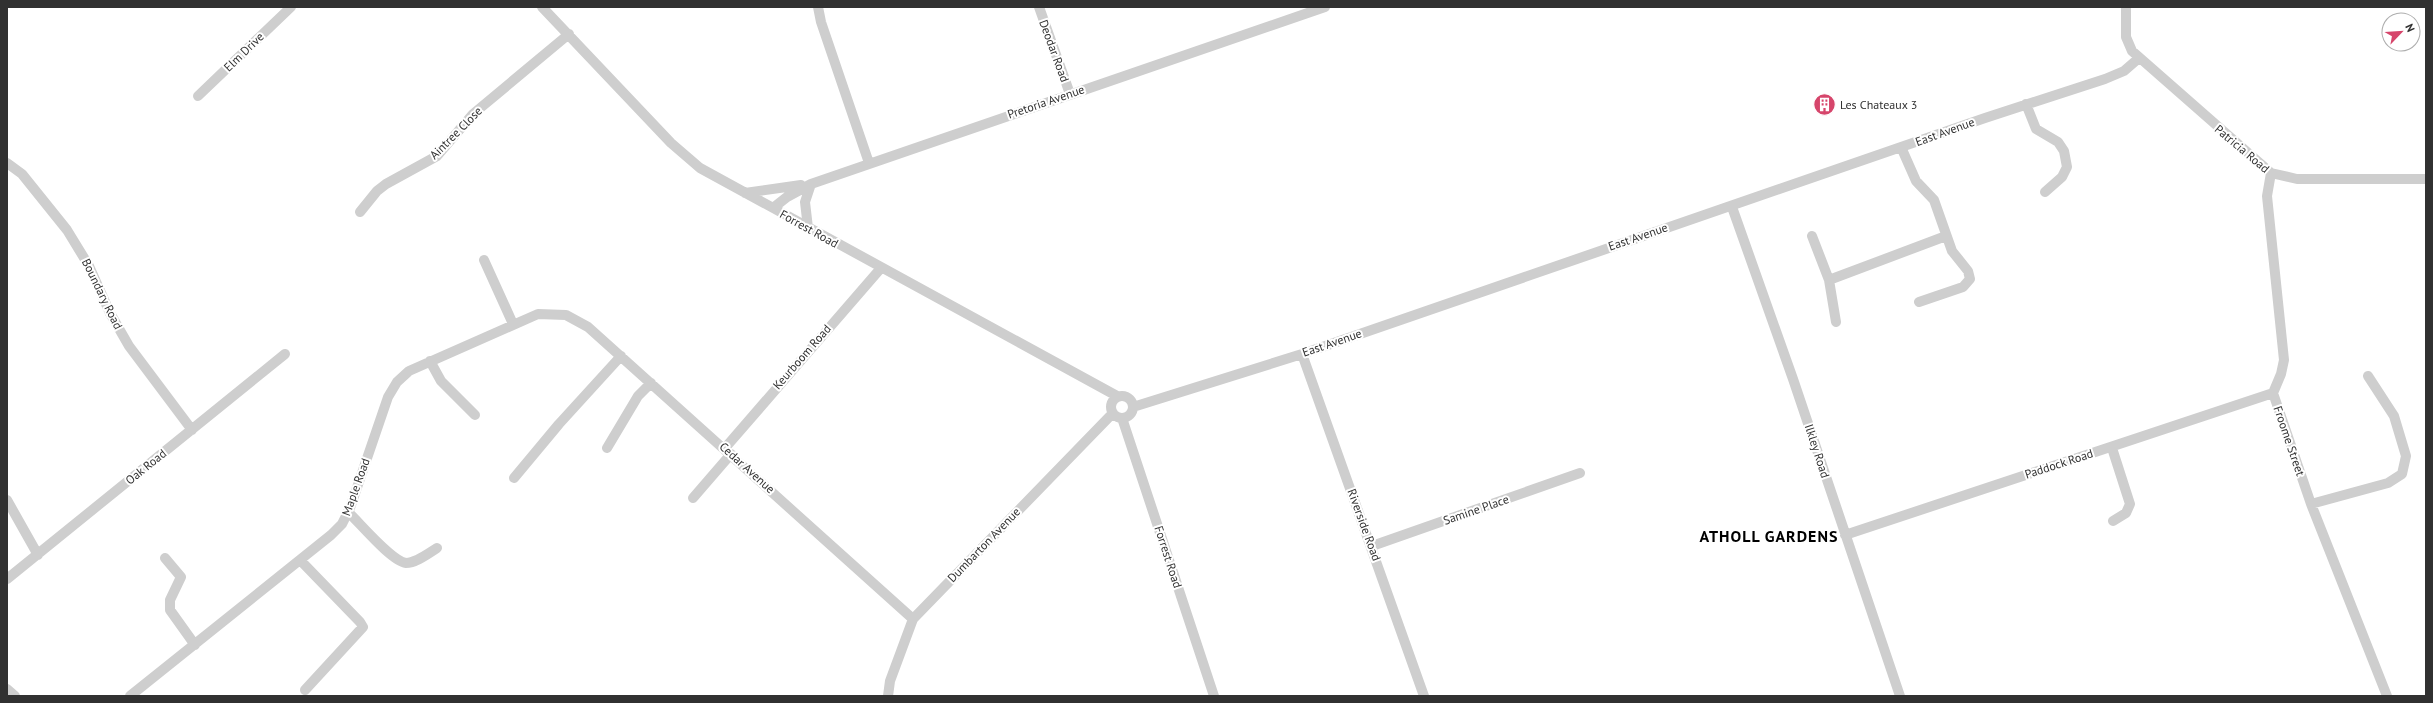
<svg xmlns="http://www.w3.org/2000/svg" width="2433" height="703" font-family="'PT Sans',sans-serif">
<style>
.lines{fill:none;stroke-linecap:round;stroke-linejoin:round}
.street{stroke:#cecece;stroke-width:10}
.labels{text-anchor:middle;stroke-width:4;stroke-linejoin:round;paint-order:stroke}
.street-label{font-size:12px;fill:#313131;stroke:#fff}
.poi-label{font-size:12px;fill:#313131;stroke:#fff;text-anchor:start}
.district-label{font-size:16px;font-weight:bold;letter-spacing:1px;fill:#000;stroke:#fff}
</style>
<rect width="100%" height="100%" fill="#fff"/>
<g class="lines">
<path class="street" d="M542,7L671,143L700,168L1117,396
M818,7L821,22L869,163
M1039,7L1070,94
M2126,7V37L2132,51L2271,173L2297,179H2426
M198,96L291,7
M2026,104L2036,129L2058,142L2064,151L2067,167L2062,177L2045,192
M1901,147L1916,181L1934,200L1952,251L1968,271L1970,279L1963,287L1919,302
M7,163L22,174L67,230L89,266L110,313L129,346L192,430
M2271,173L2267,196L2284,360L2281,374L2273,393L2311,504L2387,696
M745,193L801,185
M1732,207L1793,379L1900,696
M773,208L787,197L811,184L1325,7
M360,212L377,191L386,184L437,156L473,114L569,34
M808,228L805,202L811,184
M1812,236L1829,280L1836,322
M484,260L513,324
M1829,280L1946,236
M1302,354L1424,696
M430,361L441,381L475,415
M1111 407a11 11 0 1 1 22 0a11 11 0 1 1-22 0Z
M1133,407L1302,354L1985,118L2105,79L2124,71L2139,58
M1122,418L1214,696
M607,448L638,396L651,383
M725,448L881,268
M2112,448L2130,504L2126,513L2113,521
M514,478L559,424L621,356
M693,498L731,454
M7,500L38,555
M2311,504L2388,483L2402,474L2406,456L2394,416L2368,376
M348,512C360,523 391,561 406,563C416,563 429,553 437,548
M1845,535L2273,393
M1372,546L1580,473
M165,558L181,577L170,600V610L195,645
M300,560L360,622L363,627L305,690
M7,579L285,354
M7,689L15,696
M130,696L331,535L342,524L350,508L388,397L397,382L409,371L538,314L566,315L588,327L913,619
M888,696L890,681L913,619L1113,413"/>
</g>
<defs>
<symbol id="building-disc" viewBox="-11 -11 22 22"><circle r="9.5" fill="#d6456b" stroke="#fff"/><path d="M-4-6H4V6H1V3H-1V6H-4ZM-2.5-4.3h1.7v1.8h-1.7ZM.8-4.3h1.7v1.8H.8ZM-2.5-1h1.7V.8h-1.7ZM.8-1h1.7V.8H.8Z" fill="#fff"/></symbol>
</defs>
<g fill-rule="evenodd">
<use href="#building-disc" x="1812" y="92" width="25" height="25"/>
</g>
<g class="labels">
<g class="street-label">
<text transform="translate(1054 51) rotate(70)" y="4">Deodar Road</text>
<text transform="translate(244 52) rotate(-44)" y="4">Elm Drive</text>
<text transform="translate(1046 102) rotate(-19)" y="4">Pretoria Avenue</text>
<text transform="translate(1945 132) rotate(-20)" y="4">East Avenue</text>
<text transform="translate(456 133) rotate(-45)" y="4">Aintree Close</text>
<text transform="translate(2242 149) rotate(40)" y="4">Patricia Road</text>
<text transform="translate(809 229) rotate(29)" y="4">Forrest Road</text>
<text transform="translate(1638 237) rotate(-19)" y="4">East Avenue</text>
<text transform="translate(102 294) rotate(64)" y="4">Boundary Road</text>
<text transform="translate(1332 343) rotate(-19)" y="4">East Avenue</text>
<text transform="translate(802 357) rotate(-49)" y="4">Keurboom Road</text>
<text transform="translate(2289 441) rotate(71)" y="4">Froome Street</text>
<text transform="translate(1817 451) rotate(72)" y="4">Ilkley Road</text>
<text transform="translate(2059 464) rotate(-18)" y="4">Paddock Road</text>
<text transform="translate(146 467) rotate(-39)" y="4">Oak Road</text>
<text transform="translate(747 468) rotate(42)" y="4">Cedar Avenue</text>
<text transform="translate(356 487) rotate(-70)" y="4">Maple Road</text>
<text transform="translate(1476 510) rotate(-19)" y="4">Samine Place</text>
<text transform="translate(1364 525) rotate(70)" y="4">Riverside Road</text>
<text transform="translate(984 545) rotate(-46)" y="4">Dumbarton Avenue</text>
<text transform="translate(1168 557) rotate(72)" y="4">Forrest Road</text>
</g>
<g class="poi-label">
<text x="1840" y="109">Les Chateaux 3</text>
</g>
<g class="district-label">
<text x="1769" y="542">ATHOLL GARDENS</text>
</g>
</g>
<rect width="2433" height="703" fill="none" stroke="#313131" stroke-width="16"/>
<g transform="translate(2401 32) rotate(65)"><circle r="19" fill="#ffffff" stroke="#adadad"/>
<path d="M0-3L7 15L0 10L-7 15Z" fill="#d6456b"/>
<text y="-6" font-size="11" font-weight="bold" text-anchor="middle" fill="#313131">N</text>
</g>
</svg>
